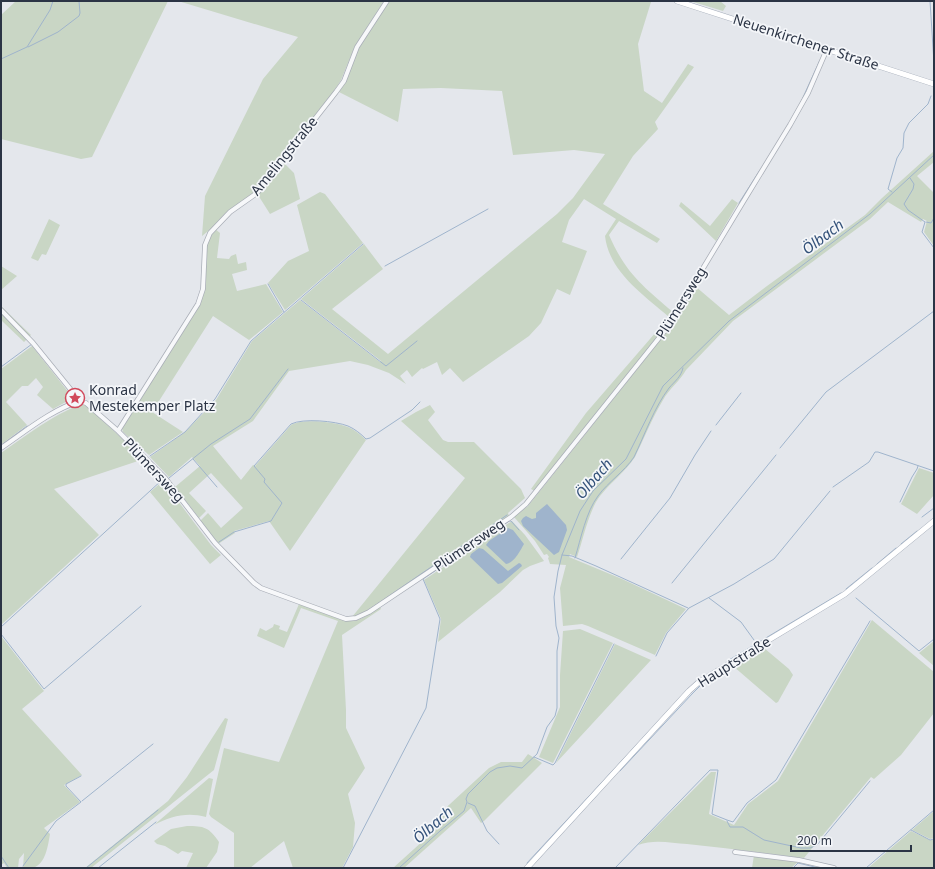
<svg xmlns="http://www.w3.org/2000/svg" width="935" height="869" font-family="'Noto Sans',sans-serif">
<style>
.green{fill:#c9d6c5}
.water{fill:#9fb4cc}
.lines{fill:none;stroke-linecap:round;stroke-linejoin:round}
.stream{stroke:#9fb4cc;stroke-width:1}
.minor-casing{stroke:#a9aeb7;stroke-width:5.5}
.major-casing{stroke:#a3abb8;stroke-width:6}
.minor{stroke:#f7f8fa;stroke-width:4}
.major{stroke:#fff;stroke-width:5}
.labels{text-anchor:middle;stroke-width:3.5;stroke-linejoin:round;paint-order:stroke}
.street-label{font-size:14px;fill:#2b3445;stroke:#f4f6f9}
.poi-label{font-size:14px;fill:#2b3445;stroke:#f4f6f9;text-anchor:start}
.water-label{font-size:15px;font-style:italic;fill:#34527a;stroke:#f4f6f9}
</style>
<rect width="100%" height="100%" fill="#e4e7ec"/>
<path class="green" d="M16,1H168L92,157L81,159L1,139V15Z
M178,1H384L355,46L341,80L334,91L254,194L202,236L205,196L263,79L298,37Z
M389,1H647L651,2L638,44L644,91L662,103L688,64L694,67L655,122L658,129L633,156L603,204L660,239L657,243L619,221L609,235C626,274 643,286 674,313L666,327L535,491L531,489L586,413L669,317C644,295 609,272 605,236L616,219L584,199L569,220L562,242L587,251L570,295L557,289L541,323L529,336L463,382L450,368L442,375L437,362L423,369L422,368L412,377L407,370L400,376L406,384L389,373L368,365L350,361L289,371L253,421L213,446L241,480L253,465L255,466L291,425C303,418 335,422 348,427C355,430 361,435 366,440L290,551L269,521L234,531L235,533L218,544L200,521L208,513L221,528L243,508L211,473L189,493L206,511L199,518L175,487L200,466L192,457L169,477L150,457L185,432L216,400L252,341L300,300L380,362L381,361L301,299L364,244L383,269L332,309L388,354L557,214L573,198L605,154L574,150L513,155L502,91L441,88L403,89L398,122L339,92L346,81L358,48Z
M690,1H720L726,6L723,11Z
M934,151V162L917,176L934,193V246L924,232L927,221L923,219L921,222L888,202L870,219L733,321L686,370C680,381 669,389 663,400C652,418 644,439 635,457C625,472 611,482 600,496C589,510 583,540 577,557L570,554L569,557L622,579L686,609L666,633L655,655L588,626L582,624L563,626L560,588L566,565L550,564L548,558L549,557L547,554L544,555L535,541L514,517L528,506L669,329L695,286L729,315L767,286L865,215L882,198Z
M284,163L294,173L300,199L270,214L258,195Z
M320,192L325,194L363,243L285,310L268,283L288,261L309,251L297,205Z
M732,199L738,203L716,241L679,206L681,202L710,226Z
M49,219L60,225L46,255L42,254L38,261L31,258Z
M215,229L220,233L217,258L229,259L231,256L236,254L238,264L246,262L247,270L232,274L237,291L266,284L283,312L249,340L213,316L152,412L183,432L149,455L123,432L122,428L200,305C209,281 198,248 215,229Z
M1,266L17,276L1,290Z
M1,306L31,335L24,342L1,320Z
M32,346L73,398L53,409L37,395L43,387L36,378L28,386H22L6,402L27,425L2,444L1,369Z
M85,404L144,459L54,489L99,535L1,625V453C23,438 60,409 85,404Z
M430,405L435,412L428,420L443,440L448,442H474L521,489L525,498L508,513L509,516L368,611L352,617L465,478L401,421L416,412Z
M919,468L934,473V495L917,514L901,504Z
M163,481L211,545L221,555L210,564L150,492Z
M512,521L525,535L544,561L530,566L523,570L500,592L438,642L441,619L424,580Z
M299,604L348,621C361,622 369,614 380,607L381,609L342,635L346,710V728L365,768L348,794L355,823L353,847L342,868H293L284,841L250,868H234V833L211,817L209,814L224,748L279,762L338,621L301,608L284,648L257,636L260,628L266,631L273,627L274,624L280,626L279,629L287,632Z
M872,620L934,672V713L901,755L874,779L871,777L804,858C765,853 726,848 687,844C671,843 654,839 638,845L711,772H716L709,814L734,825L748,804L778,781Z
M580,629L613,643L553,763L539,757L560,707V675L563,631Z
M1,636L44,691L22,709L82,775L64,785L80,802L44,828L50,834C48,845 46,864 33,868C31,869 26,868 23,868L24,853L19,859L18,868H7L4,863L1,865Z
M934,641V666L919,653Z
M615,644L651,660L556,763Z
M764,648L789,669L793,675L778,702L776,703L733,666Z
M225,718L228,719L214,770L91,868H85L168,801L187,777Z
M528,754L542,763L484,821L481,823L471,808L404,868H393L435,830L437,816L489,768L501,762H522Z
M209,778L213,779L206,817C187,812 171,816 154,825Z
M934,811V838L930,839L912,830Z
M187,826C204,826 209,827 219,842L217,852L206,868H186L193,853L182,851L178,854L165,846L157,844L154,841L171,829Z
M911,831L930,840H934V868H868Z
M754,855L798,862L791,868H752Z"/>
<path class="water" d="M547,504L566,525L567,530L559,552L554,555L523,526L521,521L523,518L526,516L532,519L536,518V513Z
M508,528L513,530L524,544C520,551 514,563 506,564L486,545L489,541Z
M479,548L483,549L508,571L519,563L521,564L522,566L502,583L498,584L470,557L471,554Z"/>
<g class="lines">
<path class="stream" d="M930,1L934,63
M28,47L58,32L79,16L80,13L79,1
M1,59L27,47L50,10L53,1
M800,104L820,60
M910,178L914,184L913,189L904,204L908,210L925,222L922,232L934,248
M892,192L888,189L897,158L903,148L904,133L909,123L928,104L931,96
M739,203L760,170
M926,222L931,223L934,218
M385,266L488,209
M268,284L284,312
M301,300L386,366L417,341
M1,367L32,344
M716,425L741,393
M3,444L27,426
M780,448L826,392L934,311
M150,456L185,432L215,399L251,341L363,244
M193,459L217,487
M169,478L211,444L250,419L288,369
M833,487L869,462L875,452H878L934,471
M900,502L912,477L917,469L918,466
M922,517L934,508
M219,542L234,532L271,521L282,503L264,482L265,479L254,466L291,424C303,418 335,421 348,426C355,429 361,434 366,439L370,438L412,410L420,402
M901,544L917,531
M562,555L572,556L596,566L688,608
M575,558C581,538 586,512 598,496C608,482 624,472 634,457C645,434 654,408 669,388C675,381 681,377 683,368
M621,559L670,498L695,455L711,431
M877,564L896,548
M672,583L776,455
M846,589L872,568
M709,598L741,622L754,640
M856,598L919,651L934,639
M367,611L507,515
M1,627L162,480
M1,634L44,689L141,606
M656,656L667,633L689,608L734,584L774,559L830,491
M729,660L841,593
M534,757L553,765L555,763L614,644
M620,771L692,694L701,685L725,669
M82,801L153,744
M468,803L475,806L487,831L499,844
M581,812L599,793
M727,821L730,827H743L764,840L801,848H810L817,845L870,781
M911,830L930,840L934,839
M1,856L9,868
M527,863L694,683
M23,866L56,821L81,802L66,786V784L81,776
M86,868L158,810
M98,868L156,822
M343,868L426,708L440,619L423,579L509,521H511L519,530
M399,868L440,831L464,811L467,802L466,799L468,794L490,772L497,768L510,766L522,768L537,754L547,727L555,716L557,708V651L559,638L556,626L554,597L558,571L562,555L580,511L593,491L626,459L663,386L729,321L870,214L934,155
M615,868L710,770H718L712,814L727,820L733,822L747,803L776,780L870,621
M793,868L798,863L819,868
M866,868L934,810"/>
<defs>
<path id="minor" d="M1,310L33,343L80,401L86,403L118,431L165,478L215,543L254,583L261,588L346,619L356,618L369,612L511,517L526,504L667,328L743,202L790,125L808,93L827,49
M118,431L198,304L203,289L205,245L210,233L230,212L257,193L336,92L344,81L357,47L387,1
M1,448C26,431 51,410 80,401
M735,852L799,860L834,868"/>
<path id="major" d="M677,1L934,84
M527,868L689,691L699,682L845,594L934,521"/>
</defs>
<use href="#minor" class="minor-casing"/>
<use href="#major" class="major-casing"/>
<use href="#minor" class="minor"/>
<use href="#major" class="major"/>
</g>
<defs>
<symbol id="sight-ring" viewBox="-11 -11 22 22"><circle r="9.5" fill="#f4f6f9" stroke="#d1495b" stroke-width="1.5"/><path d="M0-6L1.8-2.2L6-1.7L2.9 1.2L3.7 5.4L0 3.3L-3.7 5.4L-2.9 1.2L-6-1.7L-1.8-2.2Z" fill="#d1495b"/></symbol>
</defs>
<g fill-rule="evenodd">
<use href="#sight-ring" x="64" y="387" width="22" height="22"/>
</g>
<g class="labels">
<g class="street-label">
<text transform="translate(806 42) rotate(18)" y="5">Neuenkirchener Straße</text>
<text transform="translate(284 156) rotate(-51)" y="5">Amelingstraße</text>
<text transform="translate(681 303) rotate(-58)" y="5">Plümersweg</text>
<text transform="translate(154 470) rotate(47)" y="5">Plümersweg</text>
<text transform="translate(469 545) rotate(-34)" y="5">Plümersweg</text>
<text transform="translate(734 662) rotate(-32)" y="5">Hauptstraße</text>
</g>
<g class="poi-label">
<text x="89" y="395">Konrad<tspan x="89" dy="16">Mestekemper Platz</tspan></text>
</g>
<g class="water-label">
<text transform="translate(823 237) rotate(-37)" y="5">Ölbach</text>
<text transform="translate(594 479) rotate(-49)" y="5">Ölbach</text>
<text transform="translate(433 825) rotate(-41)" y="5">Ölbach</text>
</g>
</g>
<rect width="935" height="869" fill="none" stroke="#2b3445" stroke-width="4"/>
<path d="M791 845v6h120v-6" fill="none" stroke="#2b3445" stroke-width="2"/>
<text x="797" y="845" font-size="12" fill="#2b3445" stroke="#f4f6f9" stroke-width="3" paint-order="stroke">200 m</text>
</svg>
